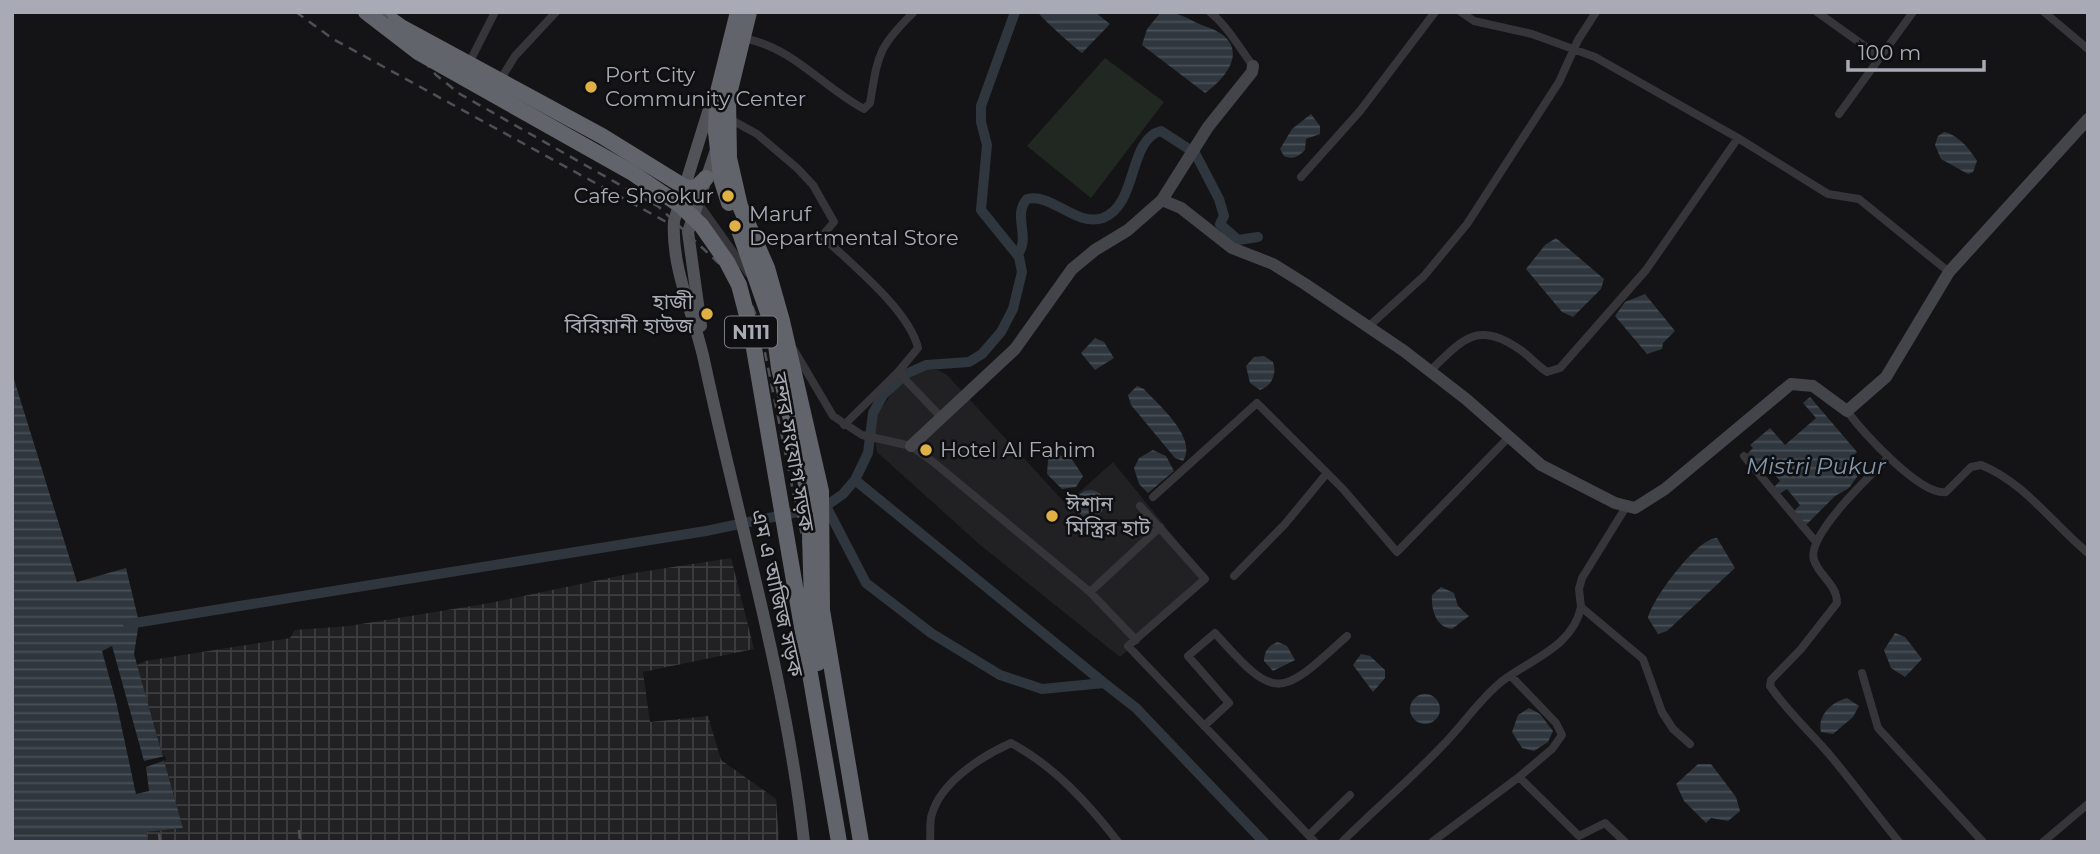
<svg xmlns="http://www.w3.org/2000/svg" width="2100" height="854" font-family="Montserrat,'Noto Sans Bengali',sans-serif">
<style>
.built{fill:#212023}
.industrial{fill:url(#industrial-grid)}
.park{fill:#212822}
.water{fill:url(#water-rules)}
.pier{fill:#141416}
.lines{fill:none;stroke-linecap:round;stroke-linejoin:round}
.canal{stroke:#2f363d;stroke-width:10}
.street{stroke:#36363a;stroke-width:8}
.secondary{stroke:#44454a;stroke-width:12}
.primary{stroke:#525359;stroke-width:12}
.highway{stroke:#62646b;stroke-width:16}
.rail{stroke:#4f5055;stroke-width:2.5;stroke-dasharray:9 7;stroke-linecap:butt}
.highway-bridge{stroke:#62646b;stroke-width:16}
.poi-dot{fill:#dfb043;stroke:#0f0f11;stroke-width:2.5}
.labels{text-anchor:middle;stroke-width:5;stroke-linejoin:round;paint-order:stroke}
.shield{fill:#0f0f11;stroke:#7a7c84;stroke-width:2}
.shield-label{font-size:19px;font-weight:bold;fill:#a8abb5}
.poi-label{font-size:21px;fill:#a8abb5;stroke:#0f0f11;text-anchor:start}
.street-label{font-size:21px;fill:#a8abb5;stroke:#0f0f11}
.water-label{font-size:23px;font-style:italic;fill:#8297ac;stroke:#0f0f11}
</style>
<defs>
<pattern id="industrial-grid" width="8" height="8" patternUnits="userSpaceOnUse" patternTransform="scale(1.75)"><rect width="8" height="8" fill="#212023"/><path d="M0 4h8M4 0v8" fill="none" stroke="#3e3e41"/></pattern>
<pattern id="water-rules" width="6" height="5" patternUnits="userSpaceOnUse" patternTransform="scale(1.75)"><rect width="6" height="5" fill="#2f363d"/><path d="M0 2.5h6" fill="none" stroke="#4a5057"/></pattern>
</defs>
<rect width="100%" height="100%" fill="#141416"/>
<path class="built" d="M925,370H938L947,375L1066,504L1113,462L1209,580L1120,657L979,544L877,452L874,432L877,414L899,384Z"/>
<path class="industrial" d="M731,558L754,649L643,672L650,722L708,716L721,760L776,799L779,842H148L146,832L183,828L137,665L145,661L290,638L295,630L349,626L490,603L628,574Z"/>
<path class="park" d="M1105,58L1164,102L1091,198L1027,146Z"/>
<path class="water" d="M1038,12H1095L1110,24L1082,53C1076,49 1039,16 1038,12Z
M1161,12C1177,12 1183,16 1197,23C1206,27 1215,29 1223,35C1246,54 1224,80 1205,93L1142,45L1147,29Z
M1311,114L1320,126V134L1306,139L1305,150C1298,157 1293,160 1284,156L1280,149L1292,129Z
M1944,132C1957,134 1970,149 1977,161L1973,172L1968,174L1941,159L1935,145L1938,136Z
M1556,238L1604,279L1601,289L1573,317L1562,312L1526,269L1545,245Z
M1645,294L1675,331L1663,343L1662,349L1647,354L1615,316L1625,302Z
M1095,338L1104,342L1114,358L1095,370L1081,353Z
M1264,356L1273,362C1277,374 1272,386 1260,390L1250,383L1246,366L1254,357Z
M12,373L77,582L126,568L139,622L134,654L183,828L146,832L148,842H12Z
M1137,386L1144,389C1158,405 1198,437 1183,461L1175,458L1131,405L1128,395Z
M1810,397L1857,452L1851,458L1862,470L1849,488L1835,496L1805,526L1793,512L1800,505L1787,489L1779,494L1774,487L1780,481L1763,460L1757,465L1747,454L1753,448L1750,445L1770,428L1785,445L1816,418L1803,403Z
M1153,450L1166,456L1174,471L1148,493L1139,484L1134,468L1139,458Z
M1054,454L1071,458L1083,476L1076,487L1062,489L1047,474L1048,460Z
M1076 504a14 14 0 1 1 28 0a14 14 0 1 1-28 0Z
M1717,538L1735,568L1667,631L1658,634L1648,618C1652,599 1698,537 1717,538Z
M1441,587L1454,593L1458,606L1469,616L1452,629C1436,627 1431,610 1432,595Z
M1895,633L1905,637L1922,659L1905,677L1891,668L1884,650Z
M1278,642L1287,646L1295,660L1273,671L1264,661C1264,651 1269,645 1278,642Z
M1361,654L1370,656L1385,670V678L1373,692L1353,665Z
M1410 709a15 15 0 1 1 30 0a15 15 0 1 1-30 0Z
M1847,698L1859,706L1853,717L1833,734L1821,732C1817,715 1832,702 1847,698Z
M1529,708L1540,714L1553,731L1548,742L1534,751L1522,748L1512,732L1518,715Z
M1698,764H1711L1736,797L1740,811L1728,821L1711,818L1706,823L1684,801L1676,784Z"/>
<path class="pier" d="M112,646L144,761L165,756L166,760L146,767L149,791L136,794L116,701L102,651Z"/>
<g class="lines">
<path class="canal" d="M1018,254C1031,236 1012,216 1027,199C1053,193 1075,227 1103,218C1138,205 1128,139 1161,131L1195,153L1219,199L1224,216L1220,224L1238,240L1258,237
M855,480L1104,683
M826,506L866,583L931,633L1000,675L1042,689L1104,683L1136,708L1264,842
M128,624L706,531L826,506L843,494L855,480L868,453L873,413L883,395L906,374L926,365L969,362L982,354L1001,332L1013,309L1022,272L1019,257L981,210L987,145L981,122V106L1015,12"/>
<path class="street" d="M1210,12C1228,27 1239,47 1253,66
M1461,12L1474,21L1532,34L1595,57L1738,138
M1817,12L1880,57
M2044,12L2088,49
M747,39C793,48 824,88 864,109L870,103C878,56 877,48 913,13
M469,63L495,12
M500,80L515,56L556,12
M1839,114L1913,12
M728,118L757,134L797,168L813,185L834,222L822,236C851,264 909,310 918,348L898,372L844,425
M1301,177L1360,111L1435,12
M697,201L748,273
M1368,327L1424,276L1467,224L1559,82L1578,40L1596,12
M794,350L833,416L862,435L911,446L932,461L1090,592L1136,640
M1430,371C1463,339 1478,319 1522,351C1531,358 1538,366 1547,372L1560,368L1646,270L1738,138L1828,194L1859,199L1949,272
M898,372L941,417
M1847,411C1862,431 1920,496 1946,492L1971,467L1981,465C2024,482 2053,524 2088,553
M1744,456L1816,542
M1889,457C1871,475 1806,535 1814,560C1819,576 1837,584 1837,603L1801,649L1771,680L1770,686C1788,713 1813,734 1834,760C1856,787 1877,815 1899,842
M1153,497L1257,403L1343,489L1397,552L1508,438
M1140,506L1205,579L1128,646L1315,842
M1626,507L1582,578L1579,589L1581,607L1643,659L1662,712L1673,729L1690,744
M1234,576L1285,524L1327,473
M1090,592L1160,527
M1862,673L1878,728L1983,842
M1511,676L1556,723L1562,735L1552,749L1519,777L1579,836L1605,823L1625,842
M1204,726L1229,703L1188,656L1215,633C1277,703 1280,697 1347,636
M1309,835L1350,795
M930,842C931,833 929,822 932,814C941,782 982,756 1011,743C1054,766 1088,803 1118,842
M1342,842C1375,809 1411,779 1443,745C1463,725 1478,701 1501,682C1529,660 1573,647 1581,607
M1432,842L1519,777
M2043,842L2088,804"/>
<path class="secondary" d="M1162,200L1181,208L1232,248L1273,264L1305,284L1404,351L1466,399L1541,465L1615,503L1635,508L1665,489L1791,384L1813,386L1847,411L1886,377L1949,272L2088,119
M911,446L1015,349L1072,269L1095,250L1128,230L1162,200L1208,127L1252,72L1253,66"/>
<path class="primary" d="M713,96L674,221C671,269 694,314 704,360C738,520 786,679 804,842
M701,326L688,232L717,147"/>
<path class="highway" d="M380,12L401,27L602,136L683,186C694,191 698,186 706,178
M716,132L717,96L738,12"/>
<path class="rail" d="M296,12L333,39L670,224
M382,12L436,75L460,94L659,207L745,288L759,323L864,842
M299,830L300,842
M159,834L160,842"/>
<path class="highway-bridge" d="M366,12L418,52L631,172L681,206L701,225L727,262L739,285L751,331L839,842
M749,12L728,98L729,158L740,206L767,268L782,321L821,491L822,610L861,842
M716,132L721,178L729,203
M738,227L774,330L779,368L809,497L812,606L818,663"/>
</g>
<g class="poi-dot">
<circle cx="591" cy="87" r="7"/>
<circle cx="728" cy="196" r="7"/>
<circle cx="735" cy="226" r="7"/>
<circle cx="707" cy="314" r="7"/>
<circle cx="926" cy="450" r="7"/>
<circle cx="1052" cy="516" r="7"/>
</g>
<g class="labels">
<rect class="shield" x="725" y="316.5" width="52" height="31" rx="5"/>
<g class="shield-label">
<text x="751" y="339">N111</text>
</g>
<g class="poi-label">
<text x="605" y="82">Port City<tspan x="605" dy="24">Community Center</tspan></text>
<text x="714" y="203" text-anchor="end">Cafe Shookur</text>
<text x="749" y="221">Maruf<tspan x="749" dy="24">Departmental Store</tspan></text>
<text x="693" y="309" text-anchor="end">হাজী<tspan x="693" dy="24">বিরিয়ানী হাউজ</tspan></text>
<text x="940" y="457">Hotel Al Fahim</text>
<text x="1066" y="511">ঈশান<tspan x="1066" dy="24">মিস্ত্রির হাট</tspan></text>
</g>
<g class="street-label">
<text transform="translate(793 452) rotate(80)" y="7">বন্দর সংযোগ সড়ক</text>
<text transform="translate(777 593) rotate(77)" y="7">এম এ আজিজ সড়ক</text>
</g>
<g class="water-label">
<text x="1816" y="474">Mistri Pukur</text>
</g>
</g>
<rect width="2100" height="854" fill="none" stroke="#a8abb5" stroke-width="28"/>
<path d="M1848 60v10h136v-10" fill="none" stroke="#a8abb5" stroke-width="3.5"/>
<text x="1858" y="60" font-size="21" fill="#a8abb5" stroke="#0f0f11" stroke-width="5" paint-order="stroke">100 m</text>
</svg>
